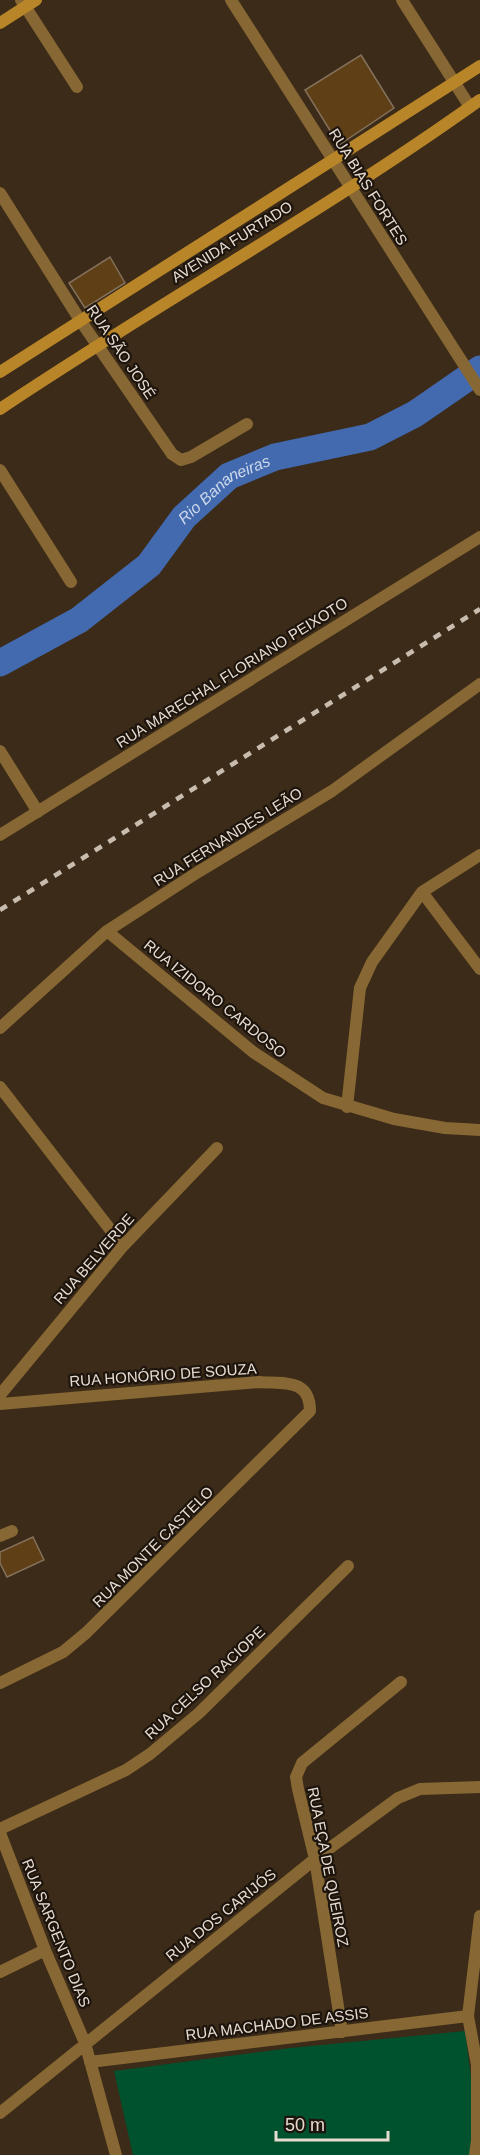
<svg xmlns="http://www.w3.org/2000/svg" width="480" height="2155" font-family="Helvetica,sans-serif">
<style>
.green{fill:#00522f}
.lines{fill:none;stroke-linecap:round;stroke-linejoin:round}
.river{stroke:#4369af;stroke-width:27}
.building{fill:#5f3f15;stroke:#84715c;stroke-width:1.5}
.street{stroke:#876733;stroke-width:12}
.secondary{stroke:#b88528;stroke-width:12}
.rail{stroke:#c8bcaf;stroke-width:4.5;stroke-dasharray:8 8;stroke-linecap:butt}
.labels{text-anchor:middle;stroke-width:4.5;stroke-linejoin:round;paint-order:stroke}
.street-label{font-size:15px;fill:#e7dcd1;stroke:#1d150d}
.water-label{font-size:16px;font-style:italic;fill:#ccd8eb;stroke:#1d150d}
</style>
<rect width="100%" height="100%" fill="#3b2b18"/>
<path class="green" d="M465,2031L475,2109L473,2155H133L114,2071L290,2048Z"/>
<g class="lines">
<path class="river" id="s1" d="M0,663L79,620L149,565L184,517L229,476L275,457L370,437L415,414L480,369"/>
</g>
<path class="building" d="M361,55L394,108L339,145L305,90Z
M110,257L125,283L85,308L69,283Z
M33,1537L44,1560L7,1577L0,1563V1552Z"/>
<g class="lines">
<path class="street" d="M21,0L77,87
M231,0L480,390
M402,0L470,107
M0,193L80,320L172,454L181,460L191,457L247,424
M0,470L71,582
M0,751L38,812
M0,835L480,537
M422,892L480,969
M107,931L253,1052L323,1098L394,1119L445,1128L480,1130
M0,1028L107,931L198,872L332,791L480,684
M0,1087L123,1246
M347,1107L360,988L372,962L422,892L480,855
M0,1395L123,1246L217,1148
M0,1404L259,1382C283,1384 310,1378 310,1411L86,1633L63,1652L0,1683
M0,1536L12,1531
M0,1829L126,1770L150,1754L199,1713L348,1566
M0,1833L45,1950L85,2043L116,2155
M0,1972L45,1950
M342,2032L315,1859L298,1789L296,1777L302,1763L401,1682
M90,2062L468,2016
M0,2113L315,1859L398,1798L420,1789L480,1787
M475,2155L477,2140V2065L468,2016L480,1916"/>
<path class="secondary" d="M0,23L36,0
M0,372L480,66
M0,409C158,303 325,211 480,100"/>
<path class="rail" d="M0,910L480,609"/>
</g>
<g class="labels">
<g class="street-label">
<text transform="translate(368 187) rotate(58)" y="5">RUA BIAS FORTES</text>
<text transform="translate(232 242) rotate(-32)" y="5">AVENIDA FURTADO</text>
<text transform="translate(121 352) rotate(56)" y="5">RUA SÃO JOSÉ</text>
<text transform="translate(232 673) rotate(-32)" y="5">RUA MARECHAL FLORIANO PEIXOTO</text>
<text transform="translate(228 837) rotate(-32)" y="5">RUA FERNANDES LEÃO</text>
<text transform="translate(215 999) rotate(39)" y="5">RUA IZIDORO CARDOSO</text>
<text transform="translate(94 1259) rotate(-49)" y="5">RUA BELVERDE</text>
<text transform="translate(163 1375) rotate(-4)" y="5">RUA HONÓRIO DE SOUZA</text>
<text transform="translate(153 1547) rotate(-45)" y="5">RUA MONTE CASTELO</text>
<text transform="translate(205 1683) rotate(-43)" y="5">RUA CELSO RACIOPE</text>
<text transform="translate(328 1867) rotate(79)" y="5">RUA EÇA DE QUEIROZ</text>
<text transform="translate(221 1915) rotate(-39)" y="5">RUA DOS CARIJÓS</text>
<text transform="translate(56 1933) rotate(68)" y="5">RUA SARGENTO DIAS</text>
<text transform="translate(277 2024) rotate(-7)" y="5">RUA MACHADO DE ASSIS</text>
</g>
<g class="water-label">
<text dy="6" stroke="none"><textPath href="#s1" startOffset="288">Rio Bananeiras</textPath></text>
</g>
</g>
<path d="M276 2131v9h112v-9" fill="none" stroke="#e7dcd1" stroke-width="3"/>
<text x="285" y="2131" font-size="18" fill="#e7dcd1" stroke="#1d150d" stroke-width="4.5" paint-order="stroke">50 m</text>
</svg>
